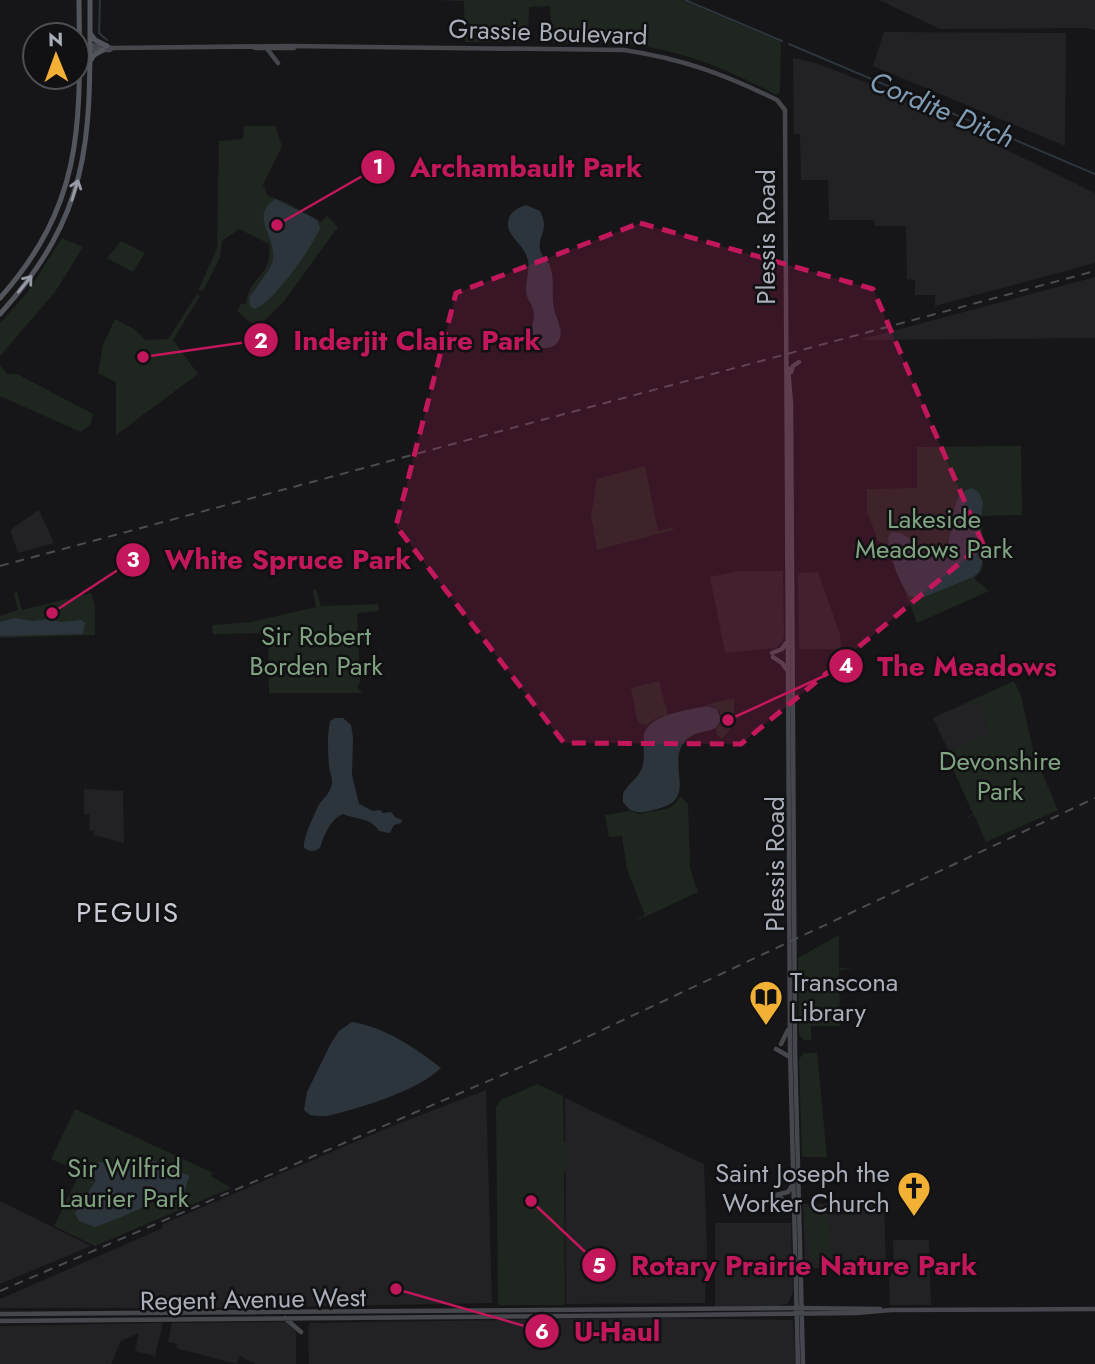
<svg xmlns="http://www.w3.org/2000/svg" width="1095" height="1364" font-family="Jost,sans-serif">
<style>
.built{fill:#222225}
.green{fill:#1e261f}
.water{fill:#2c353c}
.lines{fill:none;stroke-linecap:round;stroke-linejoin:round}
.stream{stroke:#2c353c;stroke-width:2}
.secondary{stroke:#45474d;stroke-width:4.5}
.primary{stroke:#53555c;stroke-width:5}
.rail{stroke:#4a4c52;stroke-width:2;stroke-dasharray:9 7;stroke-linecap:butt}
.oneway{stroke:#979ba6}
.marked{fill:#c2185b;fill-opacity:0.2;stroke:#c2185b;stroke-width:5;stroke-dasharray:14 9;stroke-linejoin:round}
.labels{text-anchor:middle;stroke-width:5;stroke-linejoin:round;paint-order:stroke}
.street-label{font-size:26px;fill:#a8adb8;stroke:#111113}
.park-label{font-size:26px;fill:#7fa381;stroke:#111113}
.poi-label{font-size:26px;fill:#a8adb8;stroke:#111113;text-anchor:start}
.water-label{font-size:28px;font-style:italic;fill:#7f9bb3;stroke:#111113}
.neighbourhood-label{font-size:28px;letter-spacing:2px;fill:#c9ccd4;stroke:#111113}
.leader{fill:none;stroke:#c2185b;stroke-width:2.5}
.callout-dot{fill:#c2185b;stroke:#111113;stroke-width:2.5}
.mark-label{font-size:21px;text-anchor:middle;font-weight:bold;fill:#fff}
.callout-label{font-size:28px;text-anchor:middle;font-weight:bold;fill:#c2185b;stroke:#111113;stroke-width:5;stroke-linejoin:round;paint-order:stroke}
</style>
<rect width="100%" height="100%" fill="#161618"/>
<path class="built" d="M879,0H1095V30L1086,28L940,29Z
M884,32L1066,33L1065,146L873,66Z
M793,58L816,63L894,93L945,117L970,132L1095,193V263L935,306V295H915V280L907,279L906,226H875L874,220H829L828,180H801L800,134H794Z
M1095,277V338L859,340Z
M39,510L54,543L18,553L10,530Z
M740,571H783L784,636L782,642L776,648L725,653L710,577Z
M818,572L840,634L841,649H800L799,646L798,573Z
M981,699L987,712L982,714L991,732L949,752L933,718L966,703L968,705Z
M84,789L123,791L124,843L94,835V831L89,830L90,815L84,814Z
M486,1090L492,1303L231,1308H0V1299L163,1228V1224L390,1127Z
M565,1098L704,1164L707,1249L705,1303L566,1304Z
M0,1201L91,1246L0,1284Z
M884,1203L886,1268H805L803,1204Z
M715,1223H791L793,1292L788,1303L779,1306L715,1307Z
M893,1240H929L931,1305H890L889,1277L894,1270Z
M651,1318L793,1320L796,1364H309L308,1327L310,1323Z
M287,1322L292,1325L296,1333V1364H255L240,1356L237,1364L176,1348L177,1344L168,1342L172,1323Z
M163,1323L155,1356L135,1351L139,1333L121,1341L111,1364H0V1326Z"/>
<path class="green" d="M434,0H681L781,42L780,93L776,95C732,71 684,51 634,45C607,42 580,44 553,43L550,6L529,7L528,42H465L464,1Z
M244,126H275L282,146L263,185L268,196L286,202L321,222L327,216L338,227L285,300L257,328L237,311L241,304H246C248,277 273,277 269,244L239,229L222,241L220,257L203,291L198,290L217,249L219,141L243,139Z
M62,238L83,247L55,292L0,356V323L27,293Z
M121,241L145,253L133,272L107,258Z
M197,294L200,296L173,340L198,374L116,435V382L98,373L103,345L115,319L134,329L146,340L168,339Z
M0,365L7,374H17L93,414L91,424L81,432L0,396Z
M1021,446L1022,515L982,516L983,566L980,573L974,578L989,591L917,623L887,545L878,541L868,514L865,512L867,511V489L917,488V447Z
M645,466L658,531L673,527V530L597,550L591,516L597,479Z
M316,589L321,606L378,604L379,611L357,613L360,681L357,687L362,693H269L268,633L213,634L212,625L251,622L316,607L313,590Z
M17,592L22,610L91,593L95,606V635L0,638V616L18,610L14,593Z
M659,681L668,715L655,719L647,725L638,723L631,688Z
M1014,681L1021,696L1034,754L1058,810L986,842L974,815L960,820L973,814L953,769L956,767L949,752L990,732L982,714L985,712L981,705V700L968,706L966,703Z
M734,698V724L722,739L717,735L716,729L721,723C724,711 716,706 705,705Z
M680,796L688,804L690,868L698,892L632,923L645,915L627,869L622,836L609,837L605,815L630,811L640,814L669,808L676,803Z
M839,935V968L855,969L839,970L840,1026H811V1040H803L799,1034L798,958Z
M804,1053H817L827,1157H802L799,1059Z
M537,1084L563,1096L564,1142H567V1171H564L565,1305H498L496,1107L501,1100Z
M75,1109L213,1173L211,1176L231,1188L95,1246L54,1226L80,1172L51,1159Z
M829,1205L826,1219H829L831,1258L810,1259L809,1228H805V1207Z"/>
<path class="water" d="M275,199L314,218L318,221L320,228C314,245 271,306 254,309L250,306L249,298C255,289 271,269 273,260C276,234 249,217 275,199Z
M526,205L540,211C551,232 535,237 541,252C542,257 548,260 550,266C555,279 551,295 554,309C556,318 564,330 559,340C557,345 551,348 546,348C538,349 533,344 530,337C530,330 534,322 534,315C534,305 526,300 526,290C526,278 531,268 527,257C523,244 508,237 508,224C508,213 517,208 526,205Z
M972,488L979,493L983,502L980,527L982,563L979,572L973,577L924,597H911C901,588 885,548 889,535L893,532C914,532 918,560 940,558C958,543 945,492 972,488Z
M15,618L32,621L48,619L62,622L81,620L85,623L83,634L0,636V622Z
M707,706L717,709L721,720L716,728C705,733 694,731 685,741C665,765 700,799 657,809C647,812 640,814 630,810L623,802V794C627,784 638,779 642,768C646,757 642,746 644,735C648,714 689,710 707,706Z
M335,718H343L351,725L353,737L352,775L359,804L373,811L380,810L383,813L391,812L395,817L402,820L401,823L394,825L390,833L379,831C370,817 357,820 343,814C330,819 324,836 320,848C314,852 310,852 304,848C303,837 314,816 318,806C322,799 330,795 332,783C333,777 329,772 329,766C328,751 327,736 330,721Z
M352,1022C384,1027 416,1048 441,1068C417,1091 363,1107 331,1115C325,1117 317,1116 310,1115L304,1110L307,1092L331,1043L339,1031Z
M140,1155L190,1176C186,1181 187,1188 184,1192C176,1204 159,1193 150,1191C148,1195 146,1203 143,1207C141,1209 100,1226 95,1227L79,1221L75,1213L96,1180L92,1175L95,1165L98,1162L121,1164Z"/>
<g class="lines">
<path class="stream" d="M100,0L99,33L107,40
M685,0L782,41
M789,44L1095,174"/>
<path class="secondary" d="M90,45L113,48
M255,48H294
M90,50H110L113,48L289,46L624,50C683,59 724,74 777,100L785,110L790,1049L798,1364
M268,50L278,63
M788,368L791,404L795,1049L803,1364
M791,372L793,366L799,362
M772,653L782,649L786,643
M773,657L782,663L787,670
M781,1044L788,1030
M776,1049L790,1057
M775,1195L792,1205L793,1209
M776,1195L788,1192L793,1184
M0,1314L794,1308L880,1309
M285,1318L301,1332
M0,1321L681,1315L856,1313L891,1310L1095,1309"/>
<path class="primary" d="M90,33L95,40L107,46
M91,60L94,55L103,50
M0,298C86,201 80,121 79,0
M0,314C95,209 90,133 90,0"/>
<path class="rail" d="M0,566L1095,271
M0,1291L551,1054L1095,798"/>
</g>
<defs><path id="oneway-shaft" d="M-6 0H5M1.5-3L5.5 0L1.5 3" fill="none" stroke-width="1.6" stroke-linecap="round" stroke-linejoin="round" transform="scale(1.75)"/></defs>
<g class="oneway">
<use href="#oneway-shaft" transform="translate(75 190) rotate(-73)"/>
<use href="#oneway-shaft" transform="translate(25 284) rotate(-51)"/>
</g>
<path class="marked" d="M640,223L873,289L983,544L741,744L564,743L396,526L456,293Z"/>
<defs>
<symbol id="library-pin" viewBox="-11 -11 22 30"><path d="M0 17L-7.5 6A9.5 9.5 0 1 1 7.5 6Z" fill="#f2b134" stroke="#111113"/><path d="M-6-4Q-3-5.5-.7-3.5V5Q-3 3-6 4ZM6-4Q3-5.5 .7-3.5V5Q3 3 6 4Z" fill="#111"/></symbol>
<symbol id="church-pin" viewBox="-11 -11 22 30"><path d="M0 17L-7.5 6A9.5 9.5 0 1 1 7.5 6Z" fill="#f2b134" stroke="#111113"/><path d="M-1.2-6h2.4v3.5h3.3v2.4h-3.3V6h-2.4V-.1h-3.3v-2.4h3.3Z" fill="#111"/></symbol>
</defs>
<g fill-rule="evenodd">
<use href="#library-pin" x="747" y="978" width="38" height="52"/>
<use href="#church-pin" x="895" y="1169" width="38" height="52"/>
</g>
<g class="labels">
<g class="street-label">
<text transform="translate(548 32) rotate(2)" y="9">Grassie Boulevard</text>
<text transform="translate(766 237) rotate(-90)" y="9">Plessis Road</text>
<text transform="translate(775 864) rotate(-90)" y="9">Plessis Road</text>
<text transform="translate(253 1299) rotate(-1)" y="9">Regent Avenue West</text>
</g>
<g class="park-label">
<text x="934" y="528">Lakeside<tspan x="934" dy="30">Meadows Park</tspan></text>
<text x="316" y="645">Sir Robert<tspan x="316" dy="30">Borden Park</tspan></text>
<text x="1000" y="770">Devonshire<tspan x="1000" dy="30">Park</tspan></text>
<text x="124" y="1177">Sir Wilfrid<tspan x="124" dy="30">Laurier Park</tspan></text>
</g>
<g class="poi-label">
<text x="790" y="991">Transcona<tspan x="790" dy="30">Library</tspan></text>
<text x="890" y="1182" text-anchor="end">Saint Joseph the<tspan x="890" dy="30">Worker Church</tspan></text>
</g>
<g class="water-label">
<text transform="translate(942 109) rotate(23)" y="10">Cordite Ditch</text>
</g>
<g class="neighbourhood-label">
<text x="128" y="922">PEGUIS</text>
</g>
</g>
<path class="leader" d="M277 225L378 167M143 357L261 340M52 613L133 560M728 720L846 666M531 1201L599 1265M396 1289L542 1331"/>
<g class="callout-dot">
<circle cx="277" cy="225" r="7"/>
<circle cx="143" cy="357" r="7"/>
<circle cx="52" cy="613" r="7"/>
<circle cx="728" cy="720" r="7"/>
<circle cx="531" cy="1201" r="7"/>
<circle cx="396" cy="1289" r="7"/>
<circle cx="378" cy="167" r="18"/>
<circle cx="261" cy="340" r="18"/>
<circle cx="133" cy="560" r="18"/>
<circle cx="846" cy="666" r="18"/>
<circle cx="599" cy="1265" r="18"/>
<circle cx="542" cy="1331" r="18"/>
</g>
<g class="mark-label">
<text x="378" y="174">1</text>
<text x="261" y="348">2</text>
<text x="133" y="567">3</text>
<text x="846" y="673">4</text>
<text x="599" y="1273">5</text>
<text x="542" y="1339">6</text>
</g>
<g class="callout-label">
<text x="526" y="177">Archambault Park</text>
<text x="417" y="350">Inderjit Claire Park</text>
<text x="288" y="569">White Spruce Park</text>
<text x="967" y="676">The Meadows</text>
<text x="804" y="1275">Rotary Prairie Nature Park</text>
<text x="617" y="1341">U-Haul</text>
</g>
<g transform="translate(56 56) rotate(359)"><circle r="33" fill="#111113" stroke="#4d4f55" stroke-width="2"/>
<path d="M0-5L12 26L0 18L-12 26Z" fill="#f2b134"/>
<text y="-10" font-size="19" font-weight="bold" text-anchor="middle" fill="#a8adb8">N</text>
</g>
</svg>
